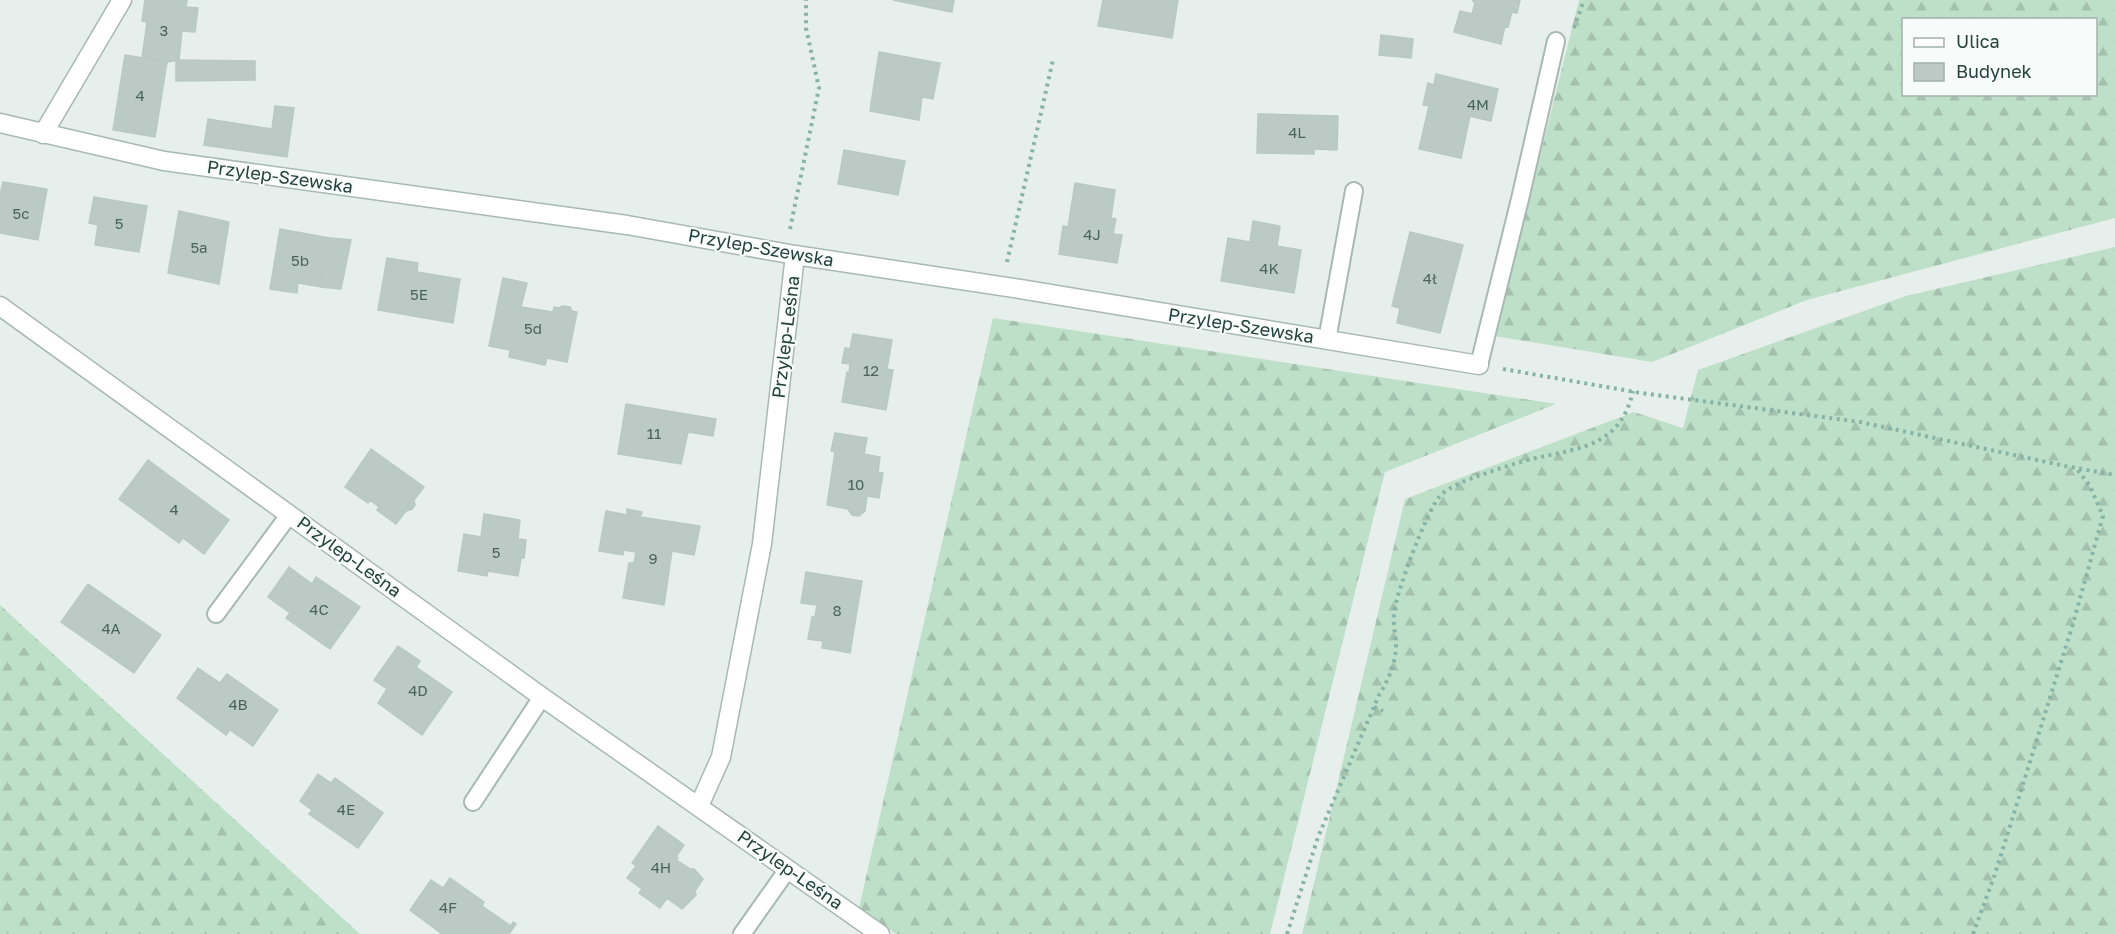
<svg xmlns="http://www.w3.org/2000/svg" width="2115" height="934" font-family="'Golos Text',sans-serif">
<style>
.forest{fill:url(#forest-firs);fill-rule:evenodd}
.building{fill:#bbcac4;stroke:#b8c9c2;stroke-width:1.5}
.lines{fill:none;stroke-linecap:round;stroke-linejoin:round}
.lane-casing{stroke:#a8b8b2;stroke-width:20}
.street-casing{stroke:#a8b8b2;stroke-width:21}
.path{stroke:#86b3a5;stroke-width:4;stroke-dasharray:3 4.5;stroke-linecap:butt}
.lane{stroke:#fff;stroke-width:16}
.street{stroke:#fff;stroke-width:18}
.labels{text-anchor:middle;stroke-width:4.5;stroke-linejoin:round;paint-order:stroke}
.number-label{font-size:15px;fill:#4a645c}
.street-label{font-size:18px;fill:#24423a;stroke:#f7fbf9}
</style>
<defs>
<pattern id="forest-firs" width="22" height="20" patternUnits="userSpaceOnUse" patternTransform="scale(1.5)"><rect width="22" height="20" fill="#bfe0c8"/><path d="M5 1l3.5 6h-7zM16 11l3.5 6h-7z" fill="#a4c1ad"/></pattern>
</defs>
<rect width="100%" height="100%" fill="#e6efeb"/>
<path class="forest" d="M1579,0H2115V218L1807,300L1652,362L1495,336ZM1904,20H2096V94H1904Z
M2115,247V934H1302L1405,499L1634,412L1683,428L1698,370L1906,296Z
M993,318L1556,404L1385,472L1270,934H896L859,908Z
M0,605L27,630L360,934H0Z"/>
<path class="building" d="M145,0H187L186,7L198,8L195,32L182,31L179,60L167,62L142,58L147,22L142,21Z
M893,0H954L952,12Z
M1103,0H1178L1172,38L1098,26Z
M1472,0H1520L1517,13L1512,12L1508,27L1505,26L1501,44L1454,32L1460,11L1472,14L1475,3Z
M1381,35L1413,39L1411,58L1379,55Z
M879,52L940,63L933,99L922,97L919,120L870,111Z
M125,55L167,62L155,137L113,130Z
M176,60L255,61V80L176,81Z
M1436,74L1498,89L1491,121L1470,116L1461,158L1419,149L1429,106L1423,105L1428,83L1434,85Z
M275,106L294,108L287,157L204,145L208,119L272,129Z
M1258,114L1338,116L1337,150L1314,149V154L1257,153Z
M844,150L905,161L898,195L838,184Z
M3,182L47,189L38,240L0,233V195Z
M1075,183L1115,190L1111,218L1116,219L1113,234L1122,235L1117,263L1059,254L1063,226L1068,227Z
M94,197L147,206L139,252L95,245L98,225L89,223Z
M179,211L229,222L219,284L168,273Z
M1253,221L1280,226L1277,246L1301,250L1294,293L1221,281L1228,238L1250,242Z
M280,229L330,238L321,287L298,283L297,293L270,289Z
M1410,232L1463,245L1440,333L1397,323L1400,308L1392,306Z
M330,238L351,240L341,289L321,287Z
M387,258L418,263L417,272L460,279L453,323L378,310Z
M503,278L527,283L521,307L553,312L554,307L559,308L563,306L570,307L572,311L577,312L567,362L547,358L545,365L509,357L510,350L489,346Z
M853,334L892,340L887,369L893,370L886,410L842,402L847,372L849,373L850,364L842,363L845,348L850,349Z
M626,404L716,419L713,436L688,432L681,464L618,454Z
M835,433L867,438L864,454L880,457L878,472L883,473L879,498L867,496L865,511L859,516L852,515L848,509L827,505L835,452L831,451Z
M371,449L424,487L414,500L415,505L412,509L406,511L396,524L377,510L379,507L370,500L368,503L345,487Z
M148,460L229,520L204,554L183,538L179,543L119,499Z
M627,509L642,512L640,517L700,526L694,555L672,551L664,605L623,598L629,563H634L636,552L624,550L623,555L599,551L606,511L627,515Z
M484,514L520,520L518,539L526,540L524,558H521L518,576L488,571L487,576L458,571L464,534L481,537Z
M289,567L312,584L316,577L360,607L330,649L286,618L290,613L268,597Z
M806,572L862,581L850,653L822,648L823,641L808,639L812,617H815L817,605L801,603Z
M88,584L161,635L134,673L61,622Z
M398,646L420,661L416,667L452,692L422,735L378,703L387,689L374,680Z
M198,668L220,683L227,674L278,710L253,746L230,730L226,735L177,698Z
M318,774L331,783L335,778L383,813L358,848L309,814L312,810L300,801Z
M658,826L684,845L676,857L678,858L676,860L690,869H694L703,879L695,891L696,895L682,909L667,898L660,908L639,893L642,889L627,878L636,866L632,863Z
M450,878L484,902L482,906L511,926L513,922L516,924L509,934H442L410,910L431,880L443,888Z"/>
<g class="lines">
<defs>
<path id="lane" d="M1327,340L1354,191
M1479,365L1520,199L1556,41
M216,614L289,515
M473,802L542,697
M742,934L788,869"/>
<path id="street" d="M0,123L164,161L627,225L795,255L1020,289L1479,365
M43,134L122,0
M0,306L542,697L880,934
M699,806L721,757L762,544L795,255"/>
</defs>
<use href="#lane" class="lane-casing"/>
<use href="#street" class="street-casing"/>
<path class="path" d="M1574,28L1584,0
M790,229L819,88L806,28V0
M1007,262L1053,60
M1503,369L1641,393L1860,422L2065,466L2115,475
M1374,707L1383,711
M1287,934L1318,837L1379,695C1389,679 1396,663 1396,644C1395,633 1393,622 1394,612C1397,591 1426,513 1439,497C1447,488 1464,481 1475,477C1495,470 1515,463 1536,458C1582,448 1621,445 1633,391
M1973,934L1995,874L2072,627L2103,516L2090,486L2076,468"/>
<use href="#lane" class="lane"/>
<use href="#street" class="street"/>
</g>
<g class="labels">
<g class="number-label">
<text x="164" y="36">3</text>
<text x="140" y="101">4</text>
<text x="1478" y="110">4M</text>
<text x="1297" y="138">4L</text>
<text x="21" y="219">5c</text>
<text x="119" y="229">5</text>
<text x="1092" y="240">4J</text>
<text x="199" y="253">5a</text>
<text x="300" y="266">5b</text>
<text x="1269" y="274">4K</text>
<text x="1430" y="284">4ł</text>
<text x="419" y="300">5E</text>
<text x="533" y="334">5d</text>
<text x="871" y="376">12</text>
<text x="654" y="439">11</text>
<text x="856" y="490">10</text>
<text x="174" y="515">4</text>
<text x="496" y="558">5</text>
<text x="653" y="564">9</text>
<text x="319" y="615">4C</text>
<text x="837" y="616">8</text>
<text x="111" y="634">4A</text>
<text x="418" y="696">4D</text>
<text x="238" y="710">4B</text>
<text x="346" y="815">4E</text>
<text x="661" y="873">4H</text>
<text x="448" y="913">4F</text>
</g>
<g class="street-label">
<text transform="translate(280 177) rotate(8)" y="6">Przylep-Szewska</text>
<text transform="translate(761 248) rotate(10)" y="6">Przylep-Szewska</text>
<text transform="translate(1241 326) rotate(9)" y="6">Przylep-Szewska</text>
<text transform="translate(786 337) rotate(-83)" y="6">Przylep-Leśna</text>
<text transform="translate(349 557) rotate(36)" y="6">Przylep-Leśna</text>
<text transform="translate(790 870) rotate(35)" y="6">Przylep-Leśna</text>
</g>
</g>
<rect x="1902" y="18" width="195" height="78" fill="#f7fbf9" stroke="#a3b1ad" stroke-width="1.5"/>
<rect x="1914" y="38" width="30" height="9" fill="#ffffff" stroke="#a3b1ad" stroke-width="1.5"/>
<text x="1956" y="48" font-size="18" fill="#24423a">Ulica</text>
<rect x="1914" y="63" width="30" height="18" fill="#bbcac4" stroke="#a3b1ad" stroke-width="1.5"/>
<text x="1956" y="78" font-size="18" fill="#24423a">Budynek</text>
</svg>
